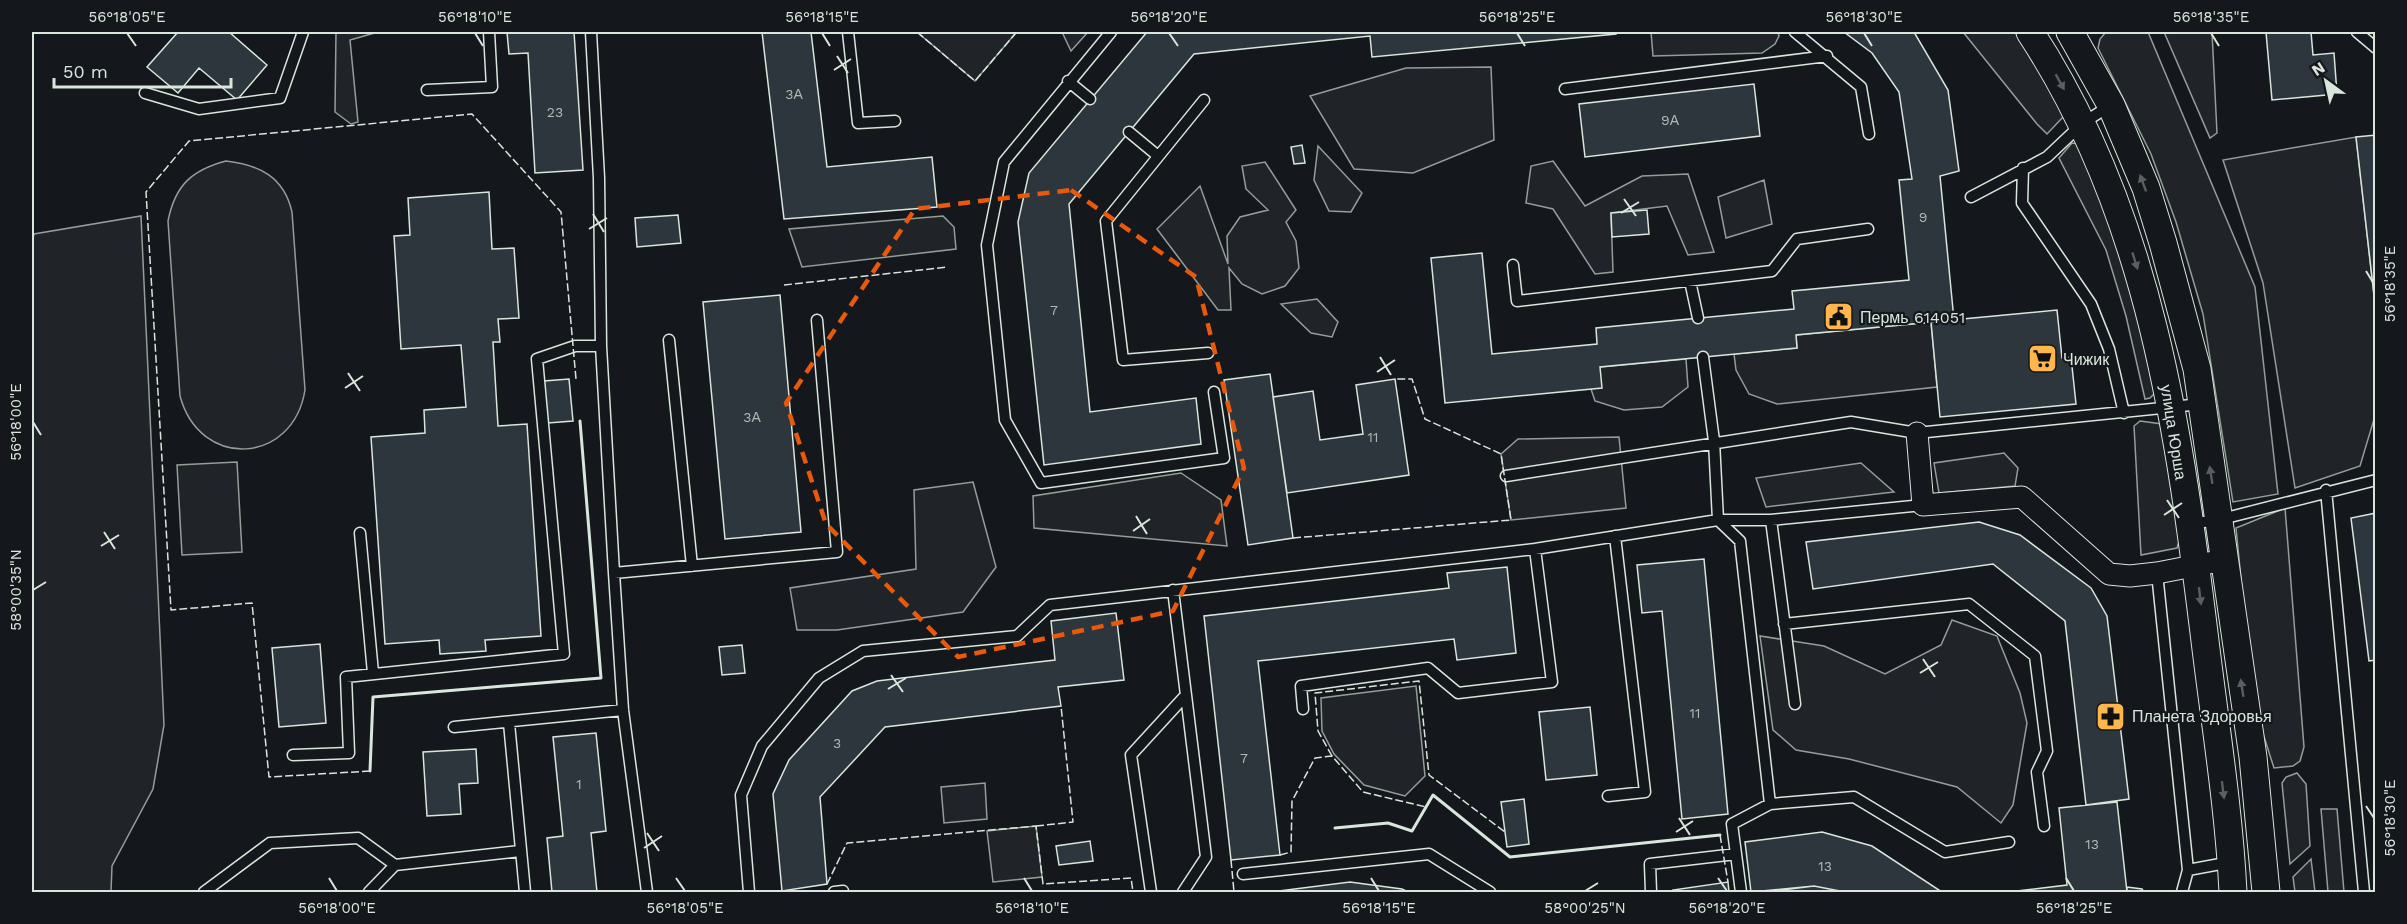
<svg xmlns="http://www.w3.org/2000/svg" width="2407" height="924" font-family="'Work Sans',sans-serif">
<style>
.green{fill:#202428;stroke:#939e99;stroke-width:1.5}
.building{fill:#2c363c;stroke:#d8e6dc;stroke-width:1.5}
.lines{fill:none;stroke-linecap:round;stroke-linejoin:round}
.service-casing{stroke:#d8e6dc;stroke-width:13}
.minor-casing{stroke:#d8e6dc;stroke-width:23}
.tertiary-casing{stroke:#d8e6dc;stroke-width:29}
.service{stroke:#14181c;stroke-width:10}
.minor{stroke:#14181c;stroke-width:21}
.tertiary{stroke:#14181c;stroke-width:27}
.fence{stroke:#d8e6dc;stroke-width:1.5;stroke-dasharray:8 3;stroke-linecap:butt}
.wall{stroke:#d8e6dc;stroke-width:3}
.oneway{fill:#59605f}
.marked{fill:none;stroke:#e8590c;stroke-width:4.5;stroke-dasharray:12 8;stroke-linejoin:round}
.ticks{fill:none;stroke:#d8e6dc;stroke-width:2}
.labels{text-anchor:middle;stroke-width:4.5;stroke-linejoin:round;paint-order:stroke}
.number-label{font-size:14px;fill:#adbab4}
.poi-label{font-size:16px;fill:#d8e6dc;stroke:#14181c;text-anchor:start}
.street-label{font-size:16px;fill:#d8e6dc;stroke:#14181c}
.neatline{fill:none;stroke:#d8e6dc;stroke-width:2}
.ticks-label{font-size:15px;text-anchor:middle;fill:#d8e6dc}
</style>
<rect width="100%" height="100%" fill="#14181c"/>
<path class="green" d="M336,32H378L350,40L358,122L351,124L335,112Z
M917,32H1012L1015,34L975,81Z
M1062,32H1088L1071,51Z
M1651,32H1778L1779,36L1775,44L1762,53L1653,56Z
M1963,32H2015L2060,104L2063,117L2047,134L2037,124Z
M2106,32H2148L2255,287L2278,494L2233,502L2203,314L2176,222L2151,154L2098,48L2100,39Z
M2164,32H2212L2217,133L2210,138Z
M1491,67L1494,140L1413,173L1354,169L1310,96L1406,68Z
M2356,137L2376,313L2375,416L2360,466L2295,488L2263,283L2223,160Z
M2072,143L2079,144L2117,228L2156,392L2150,398L2145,399L2126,316L2106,250L2059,158Z
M1318,146L1362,193L1351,212L1329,211L1314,180Z
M226,161C260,165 284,177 292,212L305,390C293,465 200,470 180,396L168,221C175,185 192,170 226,161Z
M1553,161L1585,206L1642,176L1688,174L1714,252L1688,255L1667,206L1611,213L1613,272L1595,274L1553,209L1526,203L1531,166Z
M1265,162L1296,210L1286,222L1296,241L1299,268L1285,286L1262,294L1242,284L1229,268L1231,310H1218L1157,229L1200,186L1228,264L1227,236L1240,217L1268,210L1246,189L1242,166Z
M1764,180L1772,224L1726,238L1718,197Z
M141,216L164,725L153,789L112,866L111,892H32V242L34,234Z
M943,216L954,227L956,249L802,267L789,229Z
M1317,299L1338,322L1332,337L1311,333L1281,304Z
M1931,322L1937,387L1777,404L1749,394L1736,370L1734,354L1797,348L1796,335Z
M1686,359L1688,387L1662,407L1624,410L1595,401L1591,389L1600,367Z
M2140,421L2162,424L2180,538L2177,548L2141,555L2134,426Z
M1619,437L1626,508L1511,520L1501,454L1518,439Z
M2004,453L2018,468L2015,486L1939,493L1934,463Z
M237,462L242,552L182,555L177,465Z
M1861,463L1894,492L1766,507L1756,478Z
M1181,473L1221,500L1227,546L1034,528L1033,496Z
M973,482L996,567L963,612L837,630H797L790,588L916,569L914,490Z
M2285,508L2304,747L2300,761L2293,766L2274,768L2259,721L2248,651L2236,528Z
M1952,620L1997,636L2020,693L2027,723L2013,805L2001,823L1957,787L1849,759L1796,750L1773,730L1760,636L1824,646L1885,674L1941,645Z
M1416,686L1425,776L1405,796L1364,785L1334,754L1322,731L1321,698Z
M2297,773L2306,784L2310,846L2290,864L2282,783L2286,777Z
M985,783L987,819L944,823L941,787Z
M2321,809H2337L2344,892H2328Z
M1036,826L1042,877L993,882L987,831Z
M2311,859L2315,892H2295L2293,877Z"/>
<path class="building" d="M178,32H229L267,65L237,100L199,68L178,93L147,67Z
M507,32H574L583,170L535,173L528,53L509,54Z
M762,32H811L827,167L932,157L937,207L784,219Z
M1147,32H1616V34L1372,57L1370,36L1194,54L1069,204L1090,412L1196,398L1201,444L1044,465L1018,222L1029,173Z
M1844,32H1914L1948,90L1959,171L1940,176L1954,320L1796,335L1797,348L1600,367L1602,388L1445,403L1431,258L1482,253L1492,354L1597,344L1596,328L1794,309L1792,291L1909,280L1899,180L1912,179L1899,92L1872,53Z
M2266,32H2311L2313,55L2334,53L2337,94L2272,100Z
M1754,84L1760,136L1585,157L1579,104Z
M2376,135V313L2356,137Z
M1302,145L1305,163L1294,164L1291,147Z
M489,192L492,249L514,248L519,318L498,319L500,342H493L498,426L527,424L541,636L485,640L486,651L440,654L439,640L385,644L371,437L425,433L424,410L466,407L461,345L401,349L394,236L410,235L408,198Z
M1647,210L1649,234L1612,237L1611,213Z
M678,215L681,243L637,247L635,218Z
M780,295L801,532L725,539L703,302Z
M2057,310L2062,358L2071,357L2076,404L1940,417L1931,322Z
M1270,374L1293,538L1248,545L1224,380Z
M569,379L573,421L548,423L544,381Z
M1395,379L1409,475L1287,493L1273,397L1313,391L1320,440L1363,434L1356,385Z
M2376,513V660L2369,661L2351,518Z
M1979,522L2020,535L2091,588L2107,616L2129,799L2086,805L2065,621L1993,564L1813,589L1806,542Z
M1704,559L1728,814L1682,819L1662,611L1642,613L1637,565Z
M1507,567L1516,653L1457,660L1454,639L1258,661L1280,855L1231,860L1204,616L1449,588L1447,573Z
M1116,613L1124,680L1058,687L1061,706L885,727L820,797L827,884L782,891L773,794L789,760L852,691L877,681L1055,660L1051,621Z
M320,644L326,723L279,727L272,648Z
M742,645L745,673L722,675L719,647Z
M1590,707L1597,775L1546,780L1539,712Z
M596,733L606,831L591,833L597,892H552L547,838L563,836L553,737Z
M476,749L478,783L459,784L461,814L427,816L423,752Z
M1524,799L1529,844L1507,847L1501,802Z
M2117,802L2127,892H2008L2067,885L2059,808Z
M1822,832L1872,846L1942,892H1845L1814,886L1751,892L1745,842Z
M1090,841L1093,861L1059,865L1056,846Z
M1350,882L1402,889L1408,892H1271Z
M1728,882L1729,892H1674L1673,890Z
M1814,886L1845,892H1767Z
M2127,887L2142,889L2144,892H2127Z"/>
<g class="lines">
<defs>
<path id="service" d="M591,32L599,178L601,346L614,573L623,710L647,892
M848,32L858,123L895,121
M1111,32L1004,162L987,245L1005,420L1041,483L1224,458L1214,392
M1795,32L1861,87L1869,134
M2357,32L2376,48
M1068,81L1090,99
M1565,89L1827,56
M427,90L492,87L489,32
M145,93L199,109L280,98L303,32
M1204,100L1106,221L1123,360L1208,353
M1129,132L1158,156
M2023,168L2022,203L2091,304L2109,349L2124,413
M1971,197L2047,157L2083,123L2111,105
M1513,265L1517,301L1772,271L1797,239L1868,229
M1690,281L1698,318
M669,340L692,566
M1703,357L1714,441L1718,520L1740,541L1770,804L1732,824L1741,892
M1506,476L1851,422L1917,433L2201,404
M2326,490L2364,892
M1771,520L1795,704
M2189,524L2218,520L2376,480
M360,533L373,673
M614,573L837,552L817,320
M2157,573L2188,870L2182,892
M1173,590L1206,857L1183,892
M1784,624L1969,604L2035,656L2047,751L2037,772L2044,826
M1303,709L1301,686L1428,668L1458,693L1552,682L1535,549
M509,723L525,892
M454,727L623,710
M293,755L349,753L346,677L564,654L537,359L575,346H601
M1608,796L1645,792L1615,536
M1770,804L1854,797L1945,852L2009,842
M2188,870L2231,862
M1243,874L1429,854L1490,892
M204,892L270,843L358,838L395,865L520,851
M369,892L395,865
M749,892L741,795L762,746L819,678L863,651L1017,636L1050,605L1535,549L1718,520H1771L1923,505
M834,892L843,891
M1151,892L1131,755L1186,695
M1651,892L1650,864L1736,854"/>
<path id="minor" d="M1917,433L1923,505L2022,497L2109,574L2130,576L2157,573L2224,560"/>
<path id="tertiary" d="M2030,32C2151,216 2180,435 2206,649C2216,730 2229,811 2233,892
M2070,32L2111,105L2146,188L2163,243L2197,369L2253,757L2266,892"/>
</defs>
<use href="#service" class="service-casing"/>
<use href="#minor" class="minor-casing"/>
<use href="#tertiary" class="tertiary-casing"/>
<use href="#service" class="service"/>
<use href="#minor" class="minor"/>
<use href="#tertiary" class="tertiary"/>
<path class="fence" d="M917,32L975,81L1015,34L1012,32
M784,285L948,267
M1293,538L1511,520L1501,454L1425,419L1412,379H1395
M1332,756L1318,731L1315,693L1419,681L1429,775L1505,832
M370,771L269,777L252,603L171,610L146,192L189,141L472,114L561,212L576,379
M1036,826L1073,822L1061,706
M1720,835L1728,882
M1280,855L1291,852L1292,801L1315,758L1332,756L1363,792L1426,807
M1231,860L1234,892
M827,884L847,843L1036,826L1043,884L1131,878L1133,892"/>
<path class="wall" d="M370,771L373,697L601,678L580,421
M1335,828L1388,823L1412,831L1433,795L1510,857L1720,835"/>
</g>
<defs><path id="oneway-solid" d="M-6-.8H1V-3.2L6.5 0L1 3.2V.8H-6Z" transform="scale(1.5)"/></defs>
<g class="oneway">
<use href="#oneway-solid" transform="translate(2060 82) rotate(61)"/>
<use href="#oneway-solid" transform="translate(2143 183) rotate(-110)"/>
<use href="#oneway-solid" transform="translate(2135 261) rotate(73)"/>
<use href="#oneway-solid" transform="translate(2211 475) rotate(-99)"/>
<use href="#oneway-solid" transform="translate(2200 596) rotate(83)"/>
<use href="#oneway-solid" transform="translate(2242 688) rotate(-99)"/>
<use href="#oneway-solid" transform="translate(2223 790) rotate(83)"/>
</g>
<path class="marked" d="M1071,190L1196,277L1244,468L1173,611L958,657L826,524L786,403L915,209Z"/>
<path class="ticks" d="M127,33L136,46M475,33L483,46M822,33L830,46M1169,33L1178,46M1517,33L1525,46M1864,33L1872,46M2211,33L2219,46M837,56L848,73M834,70L851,59M1624,199L1636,216M1621,213L1639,202M593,214L604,232M589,229L607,218M2366,271L2374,284M1380,357L1391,375M1377,372L1395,360M348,373L360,391M345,388L363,376M33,422L41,435M2167,500L2179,518M2164,515L2182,503M1136,516L1147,534M1133,531L1150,519M104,532L115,549M101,546L119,535M33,590L46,582M1923,659L1935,677M1920,673L1938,662M891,675L903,692M888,689L906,678M2366,806L2374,818M1679,818L1690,835M1676,832L1693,821M647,833L659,851M644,848L662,836M329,878L337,891M676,878L685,891M1024,878L1032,891M1371,878L1379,891M1718,878L1727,891M2066,878L2074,891M1585,891L1598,883"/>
<defs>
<symbol id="civic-square" viewBox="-11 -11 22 22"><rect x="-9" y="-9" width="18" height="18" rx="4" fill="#ffb74d" stroke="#14181c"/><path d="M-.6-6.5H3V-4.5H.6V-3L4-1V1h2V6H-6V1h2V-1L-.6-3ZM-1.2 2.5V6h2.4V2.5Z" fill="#111"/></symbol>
<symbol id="supermarket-square" viewBox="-11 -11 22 22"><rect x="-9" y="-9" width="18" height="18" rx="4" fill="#ffb74d" stroke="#14181c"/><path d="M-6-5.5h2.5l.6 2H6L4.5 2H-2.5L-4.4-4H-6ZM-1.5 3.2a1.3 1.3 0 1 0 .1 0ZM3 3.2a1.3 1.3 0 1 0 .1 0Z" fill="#111"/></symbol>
<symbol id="pharmacy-square" viewBox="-11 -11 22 22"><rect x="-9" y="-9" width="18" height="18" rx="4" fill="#ffb74d" stroke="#14181c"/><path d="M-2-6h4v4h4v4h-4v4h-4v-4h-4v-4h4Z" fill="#111"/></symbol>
</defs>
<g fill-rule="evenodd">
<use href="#civic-square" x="1822" y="300" width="33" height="33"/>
<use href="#supermarket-square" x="2026" y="342" width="33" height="33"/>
<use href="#pharmacy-square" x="2094" y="700" width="33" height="33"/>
</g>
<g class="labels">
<g class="number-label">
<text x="794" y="99">3А</text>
<text x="555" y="117">23</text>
<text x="1670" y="125">9А</text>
<text x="1923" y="222">9</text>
<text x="1054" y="315">7</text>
<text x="752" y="422">3А</text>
<text x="1373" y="442">11</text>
<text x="1695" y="718">11</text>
<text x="837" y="748">3</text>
<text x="1244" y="763">7</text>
<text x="579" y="789">1</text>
<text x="2092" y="849">13</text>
<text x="1825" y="871">13</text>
</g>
<g class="poi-label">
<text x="1860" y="323">Пермь 614051</text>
<text x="2063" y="365">Чижик</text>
<text x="2132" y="722">Планета Здоровья</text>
</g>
<g class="street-label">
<text transform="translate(2174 432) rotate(81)" y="6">улица Юрша</text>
</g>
</g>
<rect width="2407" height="924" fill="none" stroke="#14181c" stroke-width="66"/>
<g transform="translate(2326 81) rotate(327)" stroke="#14181c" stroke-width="4.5" paint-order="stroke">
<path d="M0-4.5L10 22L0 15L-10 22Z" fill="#d8e6dc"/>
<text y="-9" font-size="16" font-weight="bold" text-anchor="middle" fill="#d8e6dc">N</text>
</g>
<path d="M54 78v9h177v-9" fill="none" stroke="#d8e6dc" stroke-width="3"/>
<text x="63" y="78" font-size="18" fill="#d8e6dc" stroke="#14181c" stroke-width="4.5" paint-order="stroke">50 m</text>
<rect x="33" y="33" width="2341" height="858" class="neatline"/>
<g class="ticks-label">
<text x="127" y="22">56°18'05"E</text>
<text x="475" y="22">56°18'10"E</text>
<text x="822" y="22">56°18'15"E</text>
<text x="1169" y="22">56°18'20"E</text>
<text x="1517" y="22">56°18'25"E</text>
<text x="1864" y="22">56°18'30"E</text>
<text x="2211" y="22">56°18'35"E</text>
<text transform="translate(2390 284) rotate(-90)" y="5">56°18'35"E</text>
<text transform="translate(16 422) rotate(-90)" y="5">56°18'00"E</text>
<text transform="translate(16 590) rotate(-90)" y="5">58°00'35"N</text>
<text transform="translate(2390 818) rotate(-90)" y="5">56°18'30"E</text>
<text x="337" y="913">56°18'00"E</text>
<text x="685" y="913">56°18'05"E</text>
<text x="1032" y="913">56°18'10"E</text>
<text x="1379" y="913">56°18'15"E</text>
<text x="1585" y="913">58°00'25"N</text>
<text x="1727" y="913">56°18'20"E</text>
<text x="2074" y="913">56°18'25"E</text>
</g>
</svg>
